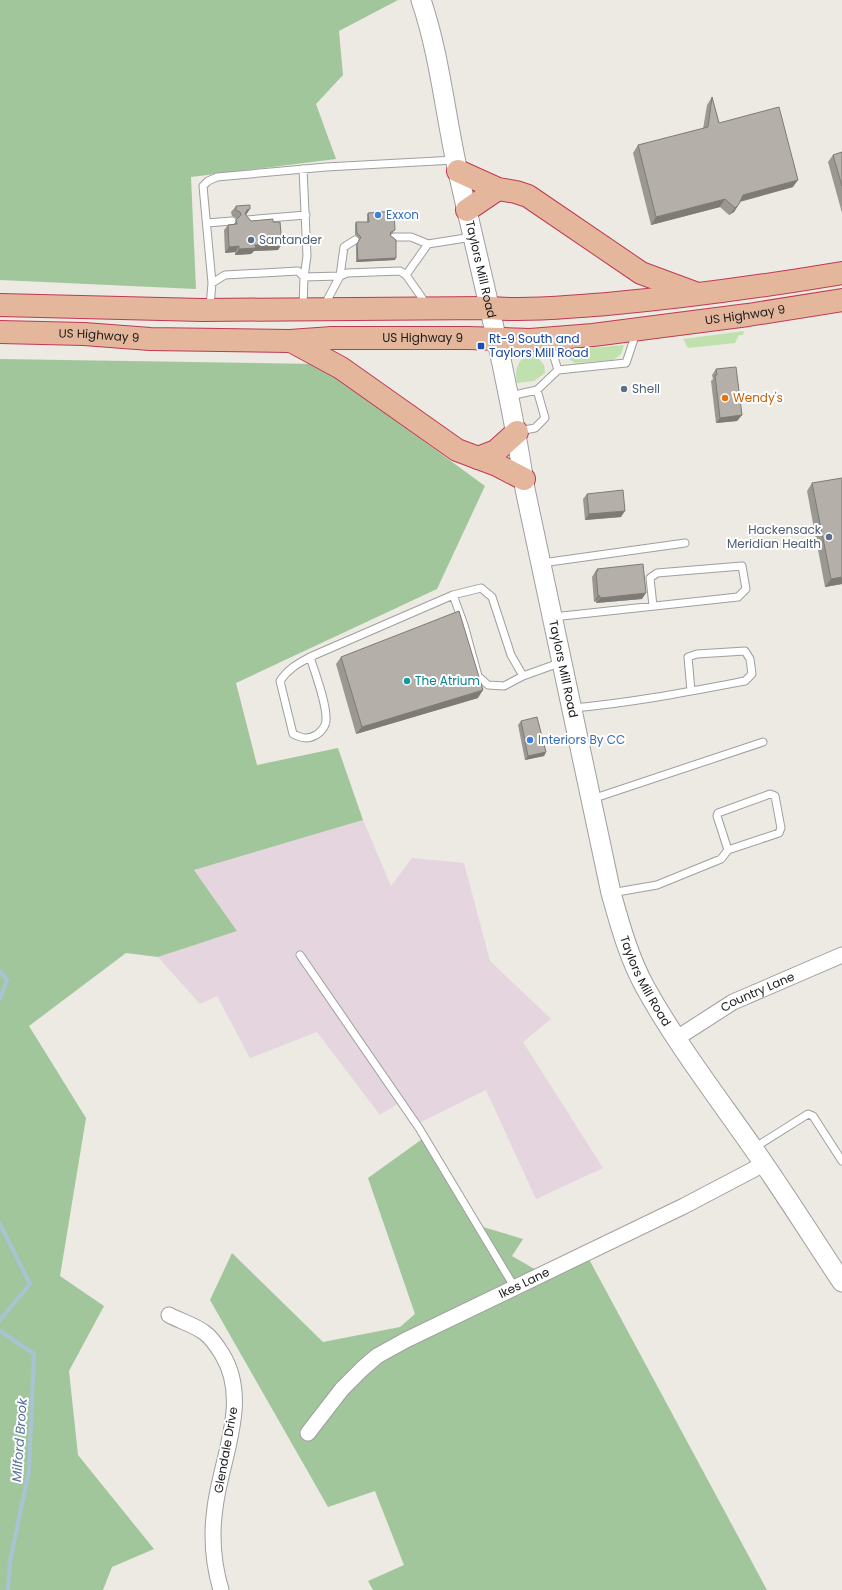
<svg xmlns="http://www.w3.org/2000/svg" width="842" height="1590" font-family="Poppins,sans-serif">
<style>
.industrial{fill:#e4d5df}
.grass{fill:#c0e0ae}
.forest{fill:#a2c69c}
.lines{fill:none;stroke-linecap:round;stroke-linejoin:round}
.stream{stroke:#a8c4d4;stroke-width:4}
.service-casing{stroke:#9f9f9f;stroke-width:9}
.minor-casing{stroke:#9f9f9f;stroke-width:17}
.tertiary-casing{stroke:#9f9f9f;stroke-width:21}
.trunk-casing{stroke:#c03954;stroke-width:24}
.service{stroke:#fff;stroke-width:7}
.minor{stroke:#fff;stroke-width:15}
.tertiary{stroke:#fff;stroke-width:19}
.trunk{stroke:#e4b69c;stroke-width:22}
.wall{fill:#9b9791}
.shaded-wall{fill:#7e7b76}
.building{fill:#b4b0a9;stroke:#7e7b76}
.shop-dot{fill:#3f7fe0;stroke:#fff;stroke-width:1.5}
.service-dot{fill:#5c6f8a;stroke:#fff;stroke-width:1.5}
.transit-dot{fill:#1a4fb4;stroke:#fff;stroke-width:1.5}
.food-dot{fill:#e8710a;stroke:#fff;stroke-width:1.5}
.culture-dot{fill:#0f9aa8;stroke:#fff;stroke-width:1.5}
.labels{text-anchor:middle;stroke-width:4;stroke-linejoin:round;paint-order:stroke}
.shop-label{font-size:12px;fill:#366cbe;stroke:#fff;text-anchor:start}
.service-label{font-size:12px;fill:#4e5e75;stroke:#fff;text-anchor:start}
.street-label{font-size:12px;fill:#1b1b1b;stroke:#fff}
.transit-label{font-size:12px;fill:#164399;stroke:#fff;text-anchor:start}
.food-label{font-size:12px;fill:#c56008;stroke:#fff;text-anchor:start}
.culture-label{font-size:12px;fill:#0d838f;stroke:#fff;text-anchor:start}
.water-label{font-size:13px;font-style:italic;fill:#546f9e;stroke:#fff}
</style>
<rect width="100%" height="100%" fill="#eceae2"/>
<path class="industrial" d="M363,820L391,886L412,858L464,863L490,961L551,1019L523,1042L603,1168L536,1199L486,1090L417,1124L402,1101L380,1115L317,1032L250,1058L217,996L200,1004L158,957L237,931L194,870Z"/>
<path class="grass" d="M744,331L743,335H739L735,343L688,348L683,339Z
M624,345L621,354L613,360L575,363L570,360L566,350Z
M533,352L544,365L545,373L534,381L517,383C514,369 519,357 533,352Z"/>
<path class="forest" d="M0,0H398L339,31L343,75L316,104L336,159L191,177L196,289L0,280Z
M0,359L318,364L485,486L437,589L236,683L257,765L338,748L363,820L194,870L237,931L158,957L126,953L29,1026L86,1118L60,1276L104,1306L69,1371L78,1455L154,1549L112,1567L103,1590H0Z
M425,1137L483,1227L523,1239L512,1256L538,1271L583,1248L767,1590H373L368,1581L404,1565L375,1491L328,1507L210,1300L232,1253L323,1342L400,1327L415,1314L368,1178Z"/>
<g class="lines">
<path class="stream" d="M0,971L7,980L0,999
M0,1224L30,1284L0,1320
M0,1331L34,1354L29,1471L10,1561L8,1590"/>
<defs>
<path id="service" d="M303,169L307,256L304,277L303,308
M246,220L306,215
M207,223L232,221
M394,237H411L428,244
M406,275L428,244L472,237
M212,283L225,275L298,271L304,277L340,276L347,273L400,271L406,275L427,305
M324,306L340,276L344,247L355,240
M210,307L212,283L203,186L208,181L217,177L326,167L455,160
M549,341L558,370
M510,396L537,390
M519,431L535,428L545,418L537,390L558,370L626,363L636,333
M542,563L685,543
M453,595L464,625L478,676L488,685L504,686L523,676L562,662
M553,617L738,597L746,589L742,566L657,573L650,578L653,606
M310,657C315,673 327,704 326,720C326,726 321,732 316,735C307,740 302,738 293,734L280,681C288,669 297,664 310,657L453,595L481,588L492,597L511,655L523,676
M573,708C631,703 687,692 745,681L752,674L750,659L745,651L697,654L688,657L691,691
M592,799L763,742
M611,893L657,885L721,859L728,850L779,833L781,828L775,796L770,794L718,813L717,816L728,850
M300,955L419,1128L515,1288
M754,1148L808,1114L813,1116L842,1161"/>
<g id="minor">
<path id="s1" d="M677,1038L733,1002L842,955"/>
<path d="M169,1315C180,1321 195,1325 205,1333C212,1338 217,1346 222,1354C251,1401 221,1458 215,1508C211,1536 213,1563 221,1590"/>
<path id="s2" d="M308,1433L342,1389L362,1369L377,1356L406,1340L684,1206L764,1164"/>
</g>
<g id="tertiary">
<path id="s3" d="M421,0C440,56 445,114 458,172C482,277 509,382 525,489L611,893C620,925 629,958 645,987C676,1043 716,1095 753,1148C784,1192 812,1237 842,1282"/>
</g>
<g id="trunk">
<path d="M458,171L498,189L516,192L528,196L641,273L695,293"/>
<path d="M467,210L498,189"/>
<path d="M0,305L202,310L489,308C528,311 568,307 607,304C686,297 764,286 842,273"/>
<path id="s4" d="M0,332L84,334L150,339L290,341L332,338H468L530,340L593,335L748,315L842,300"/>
<path d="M291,341L341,368L457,450L497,465L524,479"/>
<path d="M478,458L496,451L517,432"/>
</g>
</defs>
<use href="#service" class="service-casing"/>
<use href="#minor" class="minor-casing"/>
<use href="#tertiary" class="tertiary-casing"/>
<use href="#trunk" class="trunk-casing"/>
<use href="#service" class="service"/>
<use href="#minor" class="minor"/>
<use href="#tertiary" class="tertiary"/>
<use href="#trunk" class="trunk"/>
</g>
<path class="wall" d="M712,97L719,123L793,187L740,202L734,212L729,215L720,207L651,225L633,153L638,145L703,129L707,105Z
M842,152V213L828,162L833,155Z
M236,206L246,215L278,250L254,251L251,254L235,255V252L225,253L224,230L228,225L234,224L237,220L236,218L232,216L231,212Z
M368,213L394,232L391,234L390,235L395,260L356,262V245L360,239L355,235V224L356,222H367V215Z
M716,369L742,415L737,421L716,423L711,381L713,379L712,375Z
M842,478V584L825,587L807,491L812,483Z
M587,494L621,517L585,520L583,499Z
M597,569L642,599L596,603V601L594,602L592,577Z
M341,657L478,698L356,734L336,664Z
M521,721L546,752L544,756L525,760L518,725Z"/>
<path class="shaded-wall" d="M798,180L793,187L738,202L743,195Z
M725,199L720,207L651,225L656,217Z
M739,204L734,212L729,215L735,208Z
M250,209L246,215L243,216L247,210Z
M282,244L278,250L254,251L251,254L235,255L239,249L255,245Z
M239,246L235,252L225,253L229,247Z
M396,258L395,260L356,262L358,260Z
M742,415L737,421L716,423L720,418Z
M625,511L621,517L585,520L589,514Z
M842,577V584L825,587L831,579Z
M646,593L642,599L596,603L600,598Z
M598,596H600L596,601L594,602Z
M483,690L478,698L356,734L362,727Z
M546,752L544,756L525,760L528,756Z"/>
<path class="building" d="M712,97L719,123L779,107L798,180L743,195L739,204L735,208L725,199L656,217L638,145L708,127Z
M842,152V186L833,155Z
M250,205V209L247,210L245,214L251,221L273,219V222H280L282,244L255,245L256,248L239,249V246L229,247L228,225L237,224L236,220L241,215L240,212L236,210V206Z
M394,211L395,230L391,232L390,235L396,240V258L358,260L357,244L361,237L357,233L356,222H369L368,213Z
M736,367L742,415L720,418L715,375H717L716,369Z
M842,478V577L831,579L812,483Z
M623,490L625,511L589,514L587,494Z
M643,564L646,593L600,598V596H598L596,571H598L597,569Z
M459,611L483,690L362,727L341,657Z
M537,717L546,752L528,756L521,721Z"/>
<g class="shop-dot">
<circle cx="378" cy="215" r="4"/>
<circle cx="530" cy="740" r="4"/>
</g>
<g class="service-dot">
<circle cx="251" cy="240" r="4"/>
<circle cx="624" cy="389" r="4"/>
<circle cx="829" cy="537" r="4"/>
</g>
<rect class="transit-dot" x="477" y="342" width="8" height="8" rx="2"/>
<circle class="food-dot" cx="725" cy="398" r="4"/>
<circle class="culture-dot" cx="407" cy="681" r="4"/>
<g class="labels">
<g class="shop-label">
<text x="386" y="219">Exxon</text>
<text x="538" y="744">Interiors By CC</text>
</g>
<g class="service-label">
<text x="259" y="244">Santander</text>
<text x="632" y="393">Shell</text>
<text x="821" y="534" text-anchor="end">Hackensack<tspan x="821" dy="14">Meridian Health</tspan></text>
</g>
<g class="street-label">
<text dy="4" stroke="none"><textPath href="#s3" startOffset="276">Taylors Mill Road</textPath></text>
<text dy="4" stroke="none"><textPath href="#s4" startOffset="747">US Highway 9</textPath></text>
<text dy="4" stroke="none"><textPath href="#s4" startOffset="99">US Highway 9</textPath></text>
<text dy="4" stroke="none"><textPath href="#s4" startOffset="423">US Highway 9</textPath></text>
<text dy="4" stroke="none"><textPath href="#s3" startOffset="684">Taylors Mill Road</textPath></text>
<text dy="4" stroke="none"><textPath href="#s3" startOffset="1008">Taylors Mill Road</textPath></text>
<text dy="4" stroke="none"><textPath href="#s1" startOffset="93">Country Lane</textPath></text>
<text dy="4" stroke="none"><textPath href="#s2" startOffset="268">Ikes Lane</textPath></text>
<text transform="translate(226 1450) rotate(-80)" y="4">Glendale Drive</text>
</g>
<g class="transit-label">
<text x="489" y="343">Rt-9 South and<tspan x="489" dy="14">Taylors Mill Road</tspan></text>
</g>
<g class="food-label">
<text x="733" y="402">Wendy's</text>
</g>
<g class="culture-label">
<text x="415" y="685">The Atrium</text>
</g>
<g class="water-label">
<text transform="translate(19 1440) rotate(-86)" y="5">Milford Brook</text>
</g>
</g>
</svg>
